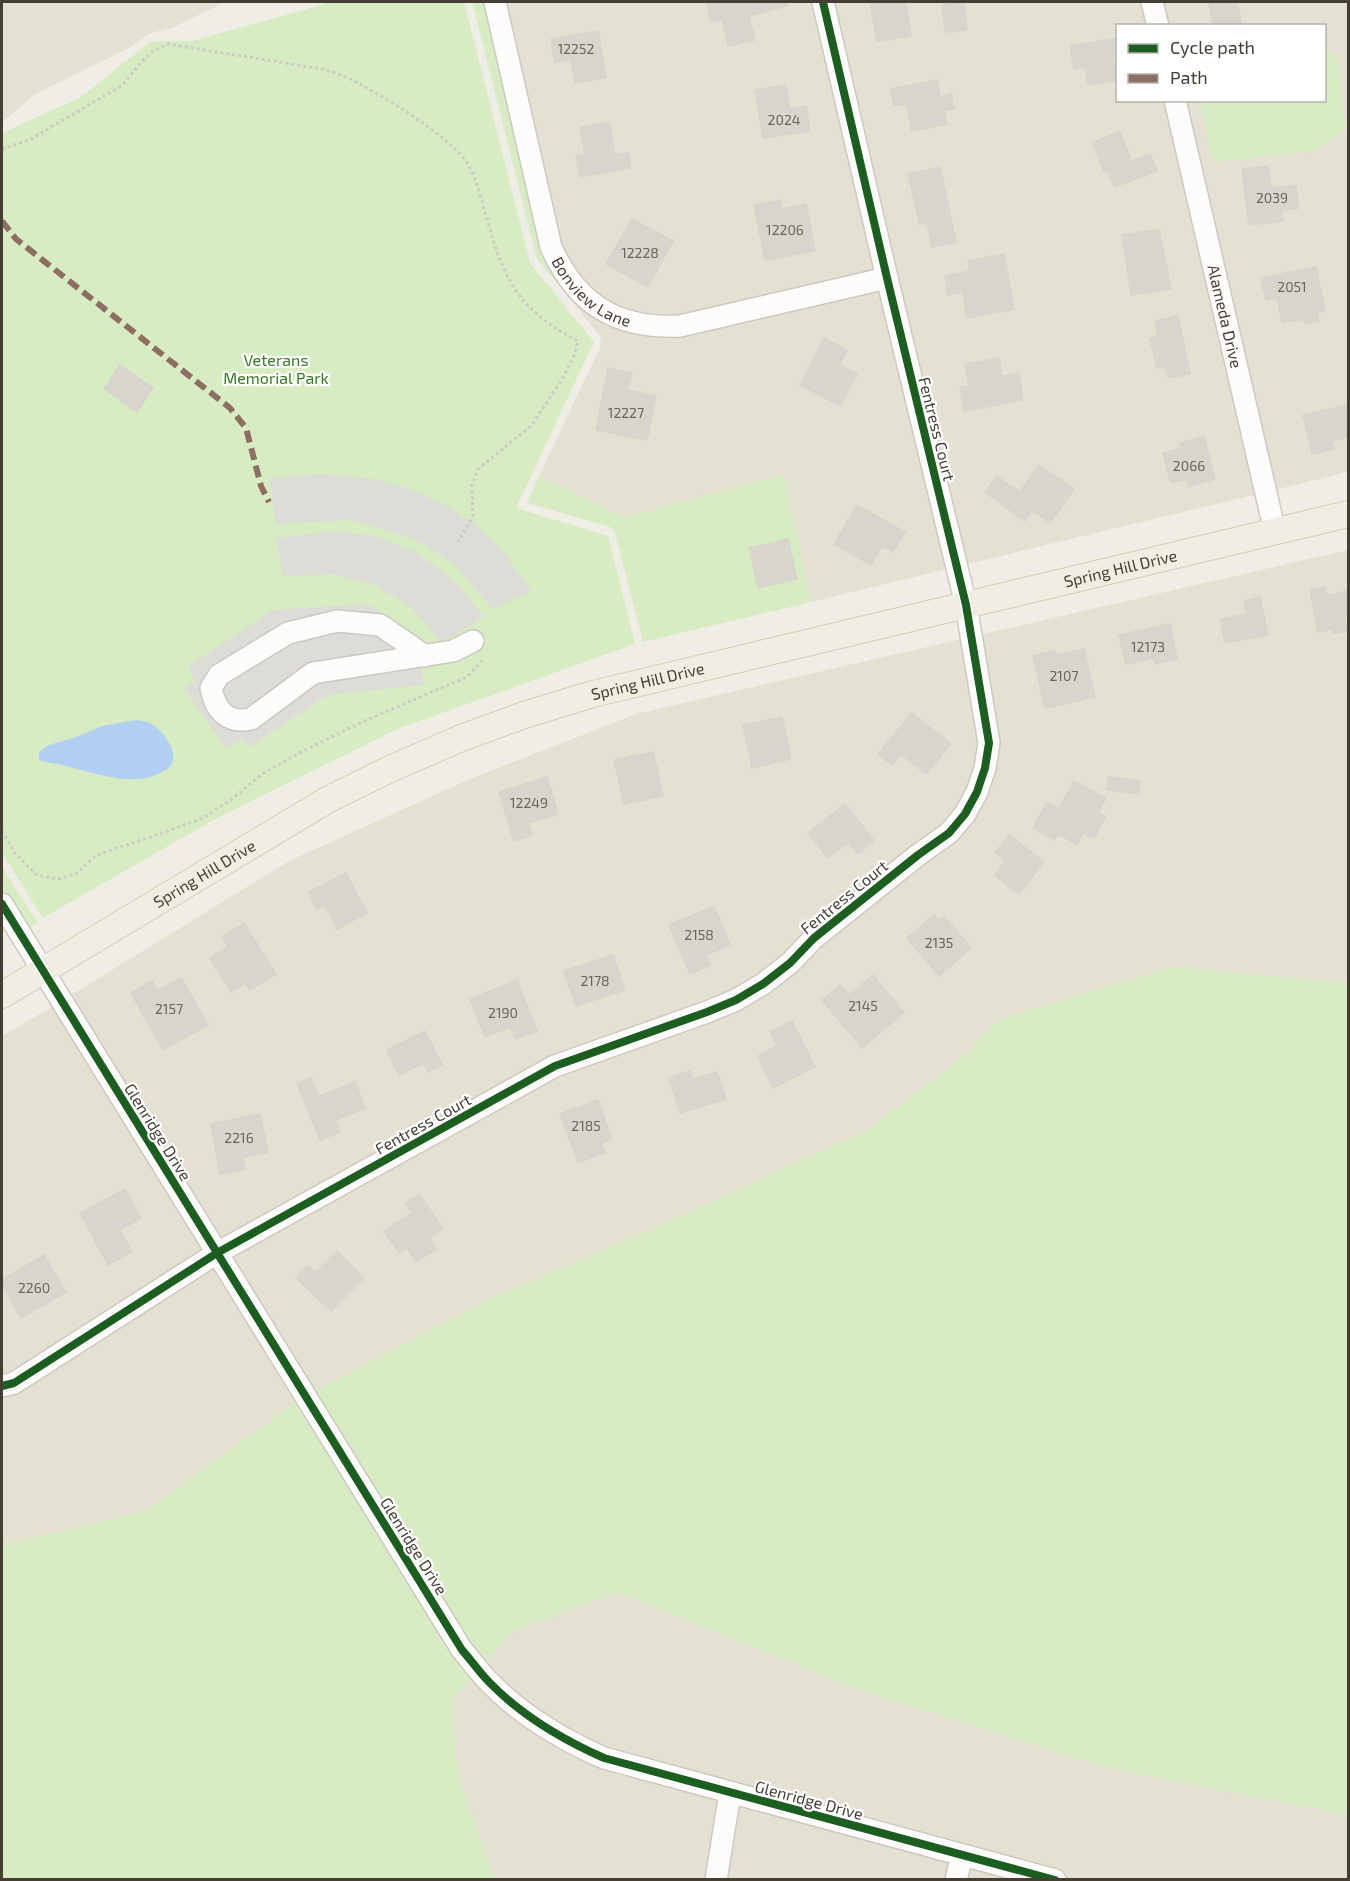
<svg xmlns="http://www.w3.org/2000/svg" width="1350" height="1881" font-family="'Exo 2',sans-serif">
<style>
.residential{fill:#e4e0d2;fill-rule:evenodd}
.green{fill:#d7ecc2}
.parking{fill:#dedcd6}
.water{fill:#b1d0f1}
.building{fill:#d8d5ce;stroke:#d7d4cb;stroke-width:1.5}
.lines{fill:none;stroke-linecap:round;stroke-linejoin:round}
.minor-casing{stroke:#cbc9c1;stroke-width:24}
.major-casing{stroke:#d3cdb1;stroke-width:28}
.path{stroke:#cdcbc5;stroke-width:3;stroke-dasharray:3 3;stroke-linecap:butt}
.minor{stroke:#fdfcfb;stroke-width:21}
.major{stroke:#f0eee2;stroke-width:26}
.quiet{stroke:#8d6e63;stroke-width:6;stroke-dasharray:12 6;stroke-linecap:butt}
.cycleway-casing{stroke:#fff;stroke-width:11}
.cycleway{stroke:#1b5e20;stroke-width:8}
.labels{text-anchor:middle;stroke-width:4.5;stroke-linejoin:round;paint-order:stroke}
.number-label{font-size:14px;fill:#6a655a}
.street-label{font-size:16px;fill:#443f32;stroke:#fff}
.park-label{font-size:16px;fill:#387a21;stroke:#fff}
</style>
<rect width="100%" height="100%" fill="#efede5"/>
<path class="residential" d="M2,2H225L172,28L150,33L129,48L37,93L2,122Z
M489,2H1348V472L811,602L784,475L623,517L539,476L601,346L600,336L563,290L557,259ZM1118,26H1324L1325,46L1337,60L1314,151L1214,162L1200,100H1118Z
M1348,550V983L1172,967L997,1020L969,1052L867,1130L668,1222L492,1298L302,1397L145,1511L2,1545V1036L60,1002L289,861L470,779L636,714Z
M618,1592L854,1688L1105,1767L1348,1815V1879H495L458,1777L453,1698L514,1630Z"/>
<path class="green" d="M332,2H464L530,263L594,342L516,508L608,536L635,644L397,729L210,822L43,918L2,853V133L81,97L151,41H192Z
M472,2H489L557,259L563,290L537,259Z
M1325,46L1337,60L1346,129L1314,151L1213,162L1200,101L1324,100Z
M784,475L811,602L643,642L615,533L610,527L527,503L539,476L623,517Z
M2,867L38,923L17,936L2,908Z
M1172,967L1348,983V1815L1105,1767L854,1688L618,1592L514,1630L453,1698L458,1777L495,1879H2V1545L145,1511L302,1397L492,1298L668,1222L867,1130L969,1052L997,1020Z"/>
<path class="parking" d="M323,474L375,479L404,487L441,503L469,520L500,547L531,591L492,609L454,564L420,542L388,530L352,520L276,524L269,478Z
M338,531L378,537L416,552L452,579L484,617L442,642L410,606L373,584L332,574L283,577L276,538Z
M367,604L408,629L419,643L424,685L327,695L249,747L243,739L226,748L183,688L195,681L188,666L273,610Z"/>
<path class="water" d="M136,720C141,721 146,721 150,723C163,730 184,757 167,769C137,791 93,772 62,765C54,763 46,763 39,760V752L49,745L76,737L102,726Z"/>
<path class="building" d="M719,2H786L787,6L749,16L755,40L728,46L722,20L711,22L707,4Z
M870,2H906L911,36L877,41Z
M964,2L967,30L945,32L942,5Z
M1209,2H1237L1242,26H1213Z
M598,31L606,78L575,83L571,60L555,62L551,39Z
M1118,38V56L1113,57L1117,80L1088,85L1085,67L1074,69L1070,46Z
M937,80L940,97L951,94L954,109L944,111L947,124L912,131L907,104L894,106L890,89Z
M786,85L790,109L806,106L810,131L763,138L755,90Z
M609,122L615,155L628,153L631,168L580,177L576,156L585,155L580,127Z
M1120,132L1131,161L1150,154L1157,171L1114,187L1108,171L1104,172L1093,142Z
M1268,166L1271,188L1296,185L1299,208L1282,211L1283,221L1249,225L1242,169Z
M940,167L956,242L932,247L927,223L920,224L908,174Z
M780,200L782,209L806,204L815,251L765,260L754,205Z
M632,219L673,241L648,287L606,264Z
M1159,229L1171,289L1131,295L1122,235Z
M1004,254L1014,309L967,318L963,292L948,295L945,276L970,271L968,261Z
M1316,267L1325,311L1317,313L1319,321L1305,324L1304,319L1282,323L1277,298L1266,300L1261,278Z
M1178,316L1190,374L1168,378L1165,367L1157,368L1150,338L1158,336L1155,321Z
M824,338L847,350L840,365L857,373L841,406L800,385Z
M999,358L1002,376L1019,373L1023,400L964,411L960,387L969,386L965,364Z
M120,365L153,388L137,412L104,389Z
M608,368L632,373L628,390L656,396L647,440L596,430Z
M1348,405V437L1332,441L1334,449L1312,454L1303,415Z
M1204,436L1215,479L1189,486L1187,479L1171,483L1163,453L1181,448L1180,443Z
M1039,465L1074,489L1050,523L1032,510L1025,521L985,492L996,476L1020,492Z
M857,505L905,532L893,552L882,546L871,565L834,544Z
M788,539L797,579L758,588L749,548Z
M1325,587L1327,596L1348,591V615L1344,616L1347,631L1333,634L1332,629L1318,632L1310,590Z
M1260,597L1268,635L1225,643L1220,619L1247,614L1244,601Z
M1170,624L1177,659L1155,664L1154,658L1126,664L1119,635Z
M1084,649L1095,697L1045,708L1033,656L1055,651L1056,655Z
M912,713L951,744L926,774L901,754L892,765L878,754Z
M782,717L791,759L752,768L743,725Z
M653,752L663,796L624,804L614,760Z
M547,777L558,814L528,823L532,835L514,841L499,792Z
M1108,777L1140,781L1138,794L1107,790Z
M1074,781L1106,798L1098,813L1105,817L1094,838L1083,833L1077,844L1058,834L1054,840L1033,828L1047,802L1059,809Z
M845,804L874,841L858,854L848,843L828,858L808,833Z
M1009,835L1044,862L1019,894L995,875L1005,861L995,853Z
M346,873L367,913L337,929L325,905L317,909L309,892Z
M714,906L730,945L706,955L710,965L690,974L669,925Z
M934,915L938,921L944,916L971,948L939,976L907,938Z
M244,923L276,974L250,990L245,983L231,992L210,958L228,947L222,937Z
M613,955L625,990L576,1006L564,971Z
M873,975L904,1013L862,1048L822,1000L840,985L849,995Z
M181,978L208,1025L163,1050L131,993L152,981L157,991Z
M517,980L537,1031L515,1039L510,1027L485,1037L470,999Z
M792,1021L815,1067L773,1088L758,1056L777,1046L770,1032Z
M425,1031L442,1065L428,1072L424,1063L399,1075L387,1050Z
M690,1071L693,1079L717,1072L726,1099L680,1113L669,1078Z
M311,1078L319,1096L355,1082L365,1108L336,1120L340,1132L320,1140L297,1084Z
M598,1100L612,1139L601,1143L605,1153L578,1162L560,1114Z
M260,1114L268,1152L243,1157L245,1169L220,1174L211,1124Z
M125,1189L141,1218L120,1230L132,1252L108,1265L80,1213Z
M419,1194L443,1229L429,1238L436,1249L416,1262L407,1248L399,1253L384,1231L412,1213L406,1203Z
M337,1251L364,1278L331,1311L296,1278L308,1266L315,1273Z
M44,1255L66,1292L21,1318L2,1284V1280Z"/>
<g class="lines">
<defs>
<g id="minor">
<path id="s1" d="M495,2L551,247C577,305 617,329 680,326L887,278"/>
<path d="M1152,2L1158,26"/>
<path id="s2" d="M1175,100L1275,532"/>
<path d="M425,656L380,625L337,621L288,633L219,675L211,688C215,710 227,724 251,719L313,673L453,651L473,641"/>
<path d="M2,904L462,1650C471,1660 479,1672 489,1682C522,1716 561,1739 604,1758L1055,1880"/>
<path d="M2,1386L14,1383L217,1253L555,1066L707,1012L736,1000L763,984L790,963L814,938L918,855L949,833L965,814L977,792L985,768L989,743L966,605L887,278L823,2"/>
<path d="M716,1880L730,1793"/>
<path d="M956,1880L962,1855"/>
</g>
<g id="major">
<path id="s3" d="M2,995L329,799L390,769L459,739L524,715L593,694L1348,514"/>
</g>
</defs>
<use href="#minor" class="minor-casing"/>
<use href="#major" class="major-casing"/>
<path class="path" d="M2,149L29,140L121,86C140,67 141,55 168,44L322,69C329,71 337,73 344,76C374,90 453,137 469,166C478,183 482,203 488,222C504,281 521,312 578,341L574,356L563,378L531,426L478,469L472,485L473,516L458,542
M2,831L14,852L37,875L58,879L76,874L96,855L157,835L203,818L232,799L262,774L301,752L362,722L467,677L483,660"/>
<use href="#minor" class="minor"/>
<use href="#major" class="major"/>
<path class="quiet" d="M2,221L16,239L230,408L246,428L261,486L269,502"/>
<defs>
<path id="cycleway" d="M2,904L462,1650C471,1660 479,1672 489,1682C522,1716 561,1739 604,1758L1055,1880
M2,1386L14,1383L217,1253L555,1066L707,1012L736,1000L763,984L790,963L814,938L918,855L949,833L965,814L977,792L985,768L989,743L966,605L887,278L823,2"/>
</defs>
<use href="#cycleway" class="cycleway-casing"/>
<use href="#cycleway" class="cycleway"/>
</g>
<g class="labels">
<g class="number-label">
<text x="576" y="54">12252</text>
<text x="784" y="125">2024</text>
<text x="1272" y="203">2039</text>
<text x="785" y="235">12206</text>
<text x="640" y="258">12228</text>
<text x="1292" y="292">2051</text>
<text x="626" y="418">12227</text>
<text x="1189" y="471">2066</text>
<text x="1148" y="652">12173</text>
<text x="1064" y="681">2107</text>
<text x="529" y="808">12249</text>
<text x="699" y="940">2158</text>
<text x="939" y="948">2135</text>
<text x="595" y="986">2178</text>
<text x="863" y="1011">2145</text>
<text x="169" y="1014">2157</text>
<text x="503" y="1018">2190</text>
<text x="586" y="1131">2185</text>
<text x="239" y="1143">2216</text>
<text x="34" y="1293">2260</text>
</g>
<g class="street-label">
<text dy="6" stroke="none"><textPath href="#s1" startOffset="314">Bonview Lane</textPath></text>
<text dy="6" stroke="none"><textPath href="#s2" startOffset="222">Alameda Drive</textPath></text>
<text transform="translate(937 429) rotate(76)" y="6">Fentress Court</text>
<text dy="6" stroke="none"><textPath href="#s3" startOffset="1208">Spring Hill Drive</textPath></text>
<text dy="6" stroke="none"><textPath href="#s3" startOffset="722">Spring Hill Drive</textPath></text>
<text dy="6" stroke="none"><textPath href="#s3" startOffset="236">Spring Hill Drive</textPath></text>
<text transform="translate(844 897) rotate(-39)" y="6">Fentress Court</text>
<text transform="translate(423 1124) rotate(-29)" y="6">Fentress Court</text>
<text transform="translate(158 1132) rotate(58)" y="6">Glenridge Drive</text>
<text transform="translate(414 1546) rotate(58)" y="6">Glenridge Drive</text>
<text transform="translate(809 1800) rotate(15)" y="6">Glenridge Drive</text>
</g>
<g class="park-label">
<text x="276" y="366">Veterans<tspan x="276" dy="18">Memorial Park</tspan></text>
</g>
</g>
<rect width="1350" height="1881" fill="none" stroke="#443f32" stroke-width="6"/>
<rect x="1116" y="24" width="210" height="78" fill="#ffffff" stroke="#b4b2ad" stroke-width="1.5"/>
<rect x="1128" y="44" width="30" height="9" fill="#1b5e20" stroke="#b4b2ad" stroke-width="1.5"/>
<text x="1170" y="54" font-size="18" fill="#443f32">Cycle path</text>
<rect x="1128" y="74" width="30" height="9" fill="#8d6e63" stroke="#b4b2ad" stroke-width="1.5"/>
<text x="1170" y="84" font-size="18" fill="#443f32">Path</text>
</svg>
